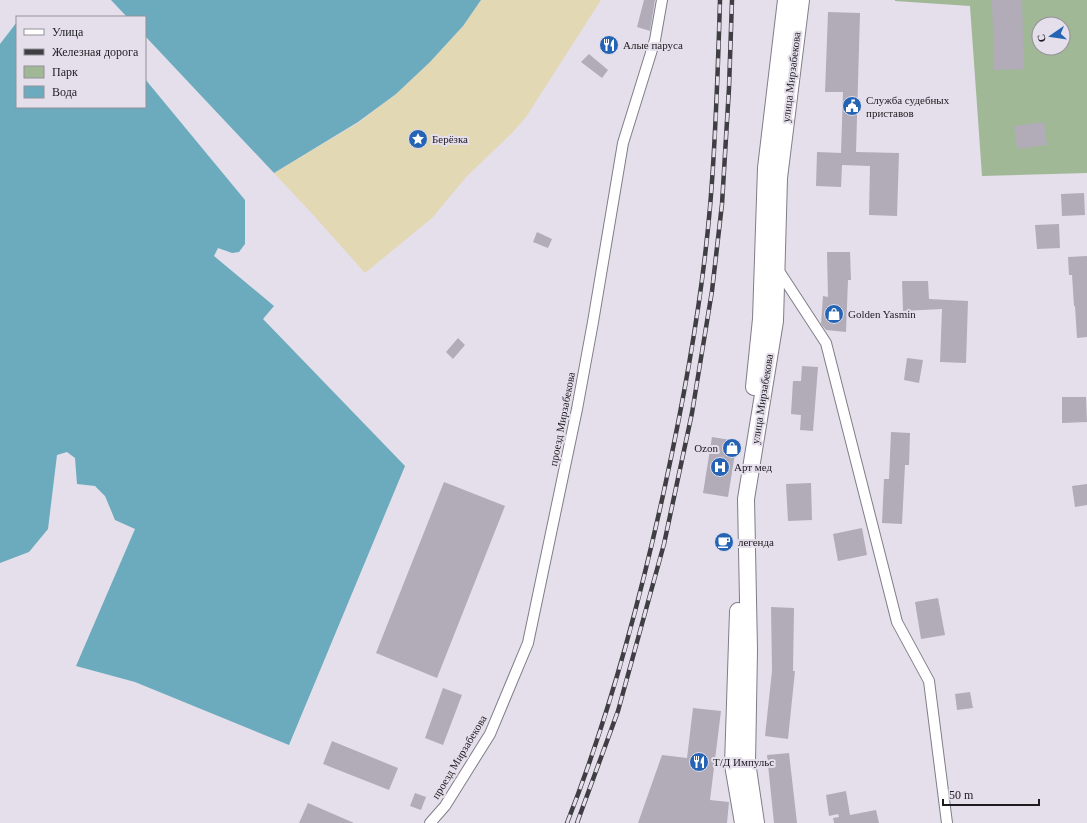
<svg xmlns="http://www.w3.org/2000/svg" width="1087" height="823" font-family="Georgia,serif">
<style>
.green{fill:#a0b896;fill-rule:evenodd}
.sand{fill:#e2d8b3}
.water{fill:#6babbd}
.building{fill:#b1acb8}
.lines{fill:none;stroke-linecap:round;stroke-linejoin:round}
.street-casing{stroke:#817d88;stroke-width:12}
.primary-casing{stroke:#817d88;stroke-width:18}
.street{stroke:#fff;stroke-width:10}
.primary{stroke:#fff;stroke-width:16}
.rail-casing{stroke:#3f3e43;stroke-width:4.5}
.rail{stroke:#e4dfeb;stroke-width:3;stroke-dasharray:9;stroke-linecap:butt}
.labels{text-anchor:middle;stroke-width:4;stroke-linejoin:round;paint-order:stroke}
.poi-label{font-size:11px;fill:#1d1c20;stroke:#e4dfeb;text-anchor:start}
.street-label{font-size:11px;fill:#1d1c20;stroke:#e4dfeb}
</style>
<rect width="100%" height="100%" fill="#e4dfeb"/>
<path class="green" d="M895,0H1087V173L982,176L970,6L895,1ZM1039,24H1063V48H1039Z"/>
<path class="sand" d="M481,0H601L526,117L512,133L467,176L432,218L365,273L316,218L274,173L358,123L396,94L430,62L463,26Z"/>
<path class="water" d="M111,0H481L463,26L430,62L396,94L358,122L274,173L145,36V17H127Z
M17,22V107H145V79L245,200V244L239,252L232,253L218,248L214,256L274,306L263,319L405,466L289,745L135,682L76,666L135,529L115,520L105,496L95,486L77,484L75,458L67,452L57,455L48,529L29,552L0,563V44Z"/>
<path class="building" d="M644,0H655L650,31L637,27Z
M992,0H1022L1024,69L994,70Z
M828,12L860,13L856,152L899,153L897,216L869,215L870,166L842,165L841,187L816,186L817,152L841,153L843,92H825Z
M589,54L608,70L602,78L581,62Z
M1044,122L1047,145L1017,149L1014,126Z
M1084,193L1085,215L1062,216L1061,194Z
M1059,224L1060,248L1037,249L1035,225Z
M537,232L552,239L548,248L533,242Z
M827,252H850L851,280H848L846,332L826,330L821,324L823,296L828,297Z
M1087,256V337L1077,338L1075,306H1074L1072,275H1069L1068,257Z
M902,281H928L929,299L968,301L966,363L940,362L942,309L903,311Z
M458,338L465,345L453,359L446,352Z
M907,358L923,360L919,383L904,380Z
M802,366L818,367L813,431L800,430L801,415L791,414L793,381H801Z
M1062,397H1086L1087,422L1062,423Z
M891,432L910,433L909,465H905L902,524L882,523L884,479H889Z
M712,437L737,441L728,497L703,493Z
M444,482L505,506L437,678L376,653Z
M811,483L812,520L788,521L786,484Z
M1087,484V505L1075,507L1072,486Z
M862,528L867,555L838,561L833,534Z
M938,598L945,635L921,639L915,602Z
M771,607L794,608L793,671H795L788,739L765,736L772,671Z
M443,688L462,695L443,745L425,738Z
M970,692L973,708L957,710L955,694Z
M693,708L721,711L710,800L729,802L727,823H638L662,755L687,758Z
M332,741L398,768L389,790L323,764Z
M789,753L797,823H774L767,755Z
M846,791L850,815L876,810L879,823H834L833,818L839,817L838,814L829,816L826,795Z
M415,793L426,797L421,810L410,806Z
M308,803L354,823H299Z"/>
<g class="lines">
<defs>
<path id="street" d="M777,268L826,343L897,622L929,681L947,823
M430,823L445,806L490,734L528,643L577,409L593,322L623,143L655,40L662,0"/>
<path id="primary" d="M754,387L761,319L766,168L786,0
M738,611L733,765L743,823
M756,823L747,762L749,650L746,499L775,321L779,178L801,0"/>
</defs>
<use href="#street" class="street-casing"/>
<use href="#primary" class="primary-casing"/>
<use href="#street" class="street"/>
<use href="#primary" class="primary"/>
<defs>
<path id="rail" d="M567,823C610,714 640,601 665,486C685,394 702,301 710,207C716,138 718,69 720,0
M577,823L618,711L664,544L692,413L712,291L722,204L729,88L732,0"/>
</defs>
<use href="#rail" class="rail-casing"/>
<use href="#rail" class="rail"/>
</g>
<defs>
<symbol id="restaurant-disc" viewBox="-11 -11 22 22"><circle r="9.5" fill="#2564b5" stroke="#e4dfeb"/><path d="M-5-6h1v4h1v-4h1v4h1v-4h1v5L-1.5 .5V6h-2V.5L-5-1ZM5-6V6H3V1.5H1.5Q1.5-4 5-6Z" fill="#fff"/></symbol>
<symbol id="civic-disc" viewBox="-11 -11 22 22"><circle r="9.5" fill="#2564b5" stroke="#e4dfeb"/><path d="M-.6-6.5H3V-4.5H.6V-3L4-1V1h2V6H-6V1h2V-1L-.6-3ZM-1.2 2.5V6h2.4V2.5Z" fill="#fff"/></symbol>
<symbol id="sight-disc" viewBox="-11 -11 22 22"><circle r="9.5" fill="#2564b5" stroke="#e4dfeb"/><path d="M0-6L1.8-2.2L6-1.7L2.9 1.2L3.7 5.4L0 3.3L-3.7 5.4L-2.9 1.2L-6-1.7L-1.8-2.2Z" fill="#fff"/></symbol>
<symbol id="shop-disc" viewBox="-11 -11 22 22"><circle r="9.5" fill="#2564b5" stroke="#e4dfeb"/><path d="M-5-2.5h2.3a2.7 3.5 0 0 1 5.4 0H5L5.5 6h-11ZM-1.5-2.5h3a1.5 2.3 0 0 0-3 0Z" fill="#fff"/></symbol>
<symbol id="hospital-disc" viewBox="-11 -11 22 22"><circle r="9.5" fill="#2564b5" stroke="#e4dfeb"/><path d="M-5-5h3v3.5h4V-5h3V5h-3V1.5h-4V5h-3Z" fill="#fff"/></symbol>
<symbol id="cafe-disc" viewBox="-11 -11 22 22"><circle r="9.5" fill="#2564b5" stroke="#e4dfeb"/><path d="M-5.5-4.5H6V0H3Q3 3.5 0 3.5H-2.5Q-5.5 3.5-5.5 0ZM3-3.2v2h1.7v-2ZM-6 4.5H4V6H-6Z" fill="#fff"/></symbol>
</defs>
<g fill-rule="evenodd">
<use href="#restaurant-disc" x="598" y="34" width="22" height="22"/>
<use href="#civic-disc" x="841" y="95" width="22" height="22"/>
<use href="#sight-disc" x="407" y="128" width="22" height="22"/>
<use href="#shop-disc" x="823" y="303" width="22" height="22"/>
<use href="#shop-disc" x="721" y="437" width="22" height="22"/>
<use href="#hospital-disc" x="709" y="456" width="22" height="22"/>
<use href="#cafe-disc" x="713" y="531" width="22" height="22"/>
<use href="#restaurant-disc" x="688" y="751" width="22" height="22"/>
</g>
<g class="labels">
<g class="poi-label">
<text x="623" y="49">Алые паруса</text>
<text x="866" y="104">Служба судебных<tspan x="866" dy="13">приставов</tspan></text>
<text x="432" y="143">Берёзка</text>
<text x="848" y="318">Golden Yasmin</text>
<text x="718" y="452" text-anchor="end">Ozon</text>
<text x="734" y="471">Арт мед</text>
<text x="738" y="546">легенда</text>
<text x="713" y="766">Т/Д Импульс</text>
</g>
<g class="street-label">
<text transform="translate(791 77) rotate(-83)" y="4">улица Мирзабекова</text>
<text transform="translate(762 399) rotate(-81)" y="4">улица Мирзабекова</text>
<text transform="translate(562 419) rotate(-79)" y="4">проезд Мирзабекова</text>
<text transform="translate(459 757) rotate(-59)" y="4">проезд Мирзабекова</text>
</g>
</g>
<rect x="16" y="16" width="130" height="92" fill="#e4dfeb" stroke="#94919a"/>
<rect x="24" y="29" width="20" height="6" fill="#ffffff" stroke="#94919a"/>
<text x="52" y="36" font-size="12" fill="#1d1c20">Улица</text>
<rect x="24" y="49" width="20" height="6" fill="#3f3e43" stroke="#94919a"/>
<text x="52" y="56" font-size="12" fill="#1d1c20">Железная дорога</text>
<rect x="24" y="66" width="20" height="12" fill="#a0b896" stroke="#94919a"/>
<text x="52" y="76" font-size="12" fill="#1d1c20">Парк</text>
<rect x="24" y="86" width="20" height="12" fill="#6babbd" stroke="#94919a"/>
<text x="52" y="96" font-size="12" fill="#1d1c20">Вода</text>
<g transform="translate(1051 36) rotate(257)"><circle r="19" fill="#e4dfeb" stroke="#94919a"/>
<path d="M0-3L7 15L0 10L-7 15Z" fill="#2564b5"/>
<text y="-6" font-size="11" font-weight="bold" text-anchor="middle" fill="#1d1c20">С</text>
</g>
<path d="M943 799v6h96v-6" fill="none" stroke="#1d1c20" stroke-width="2"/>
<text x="949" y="799" font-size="12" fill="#1d1c20" stroke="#e4dfeb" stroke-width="3" paint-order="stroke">50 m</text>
</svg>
